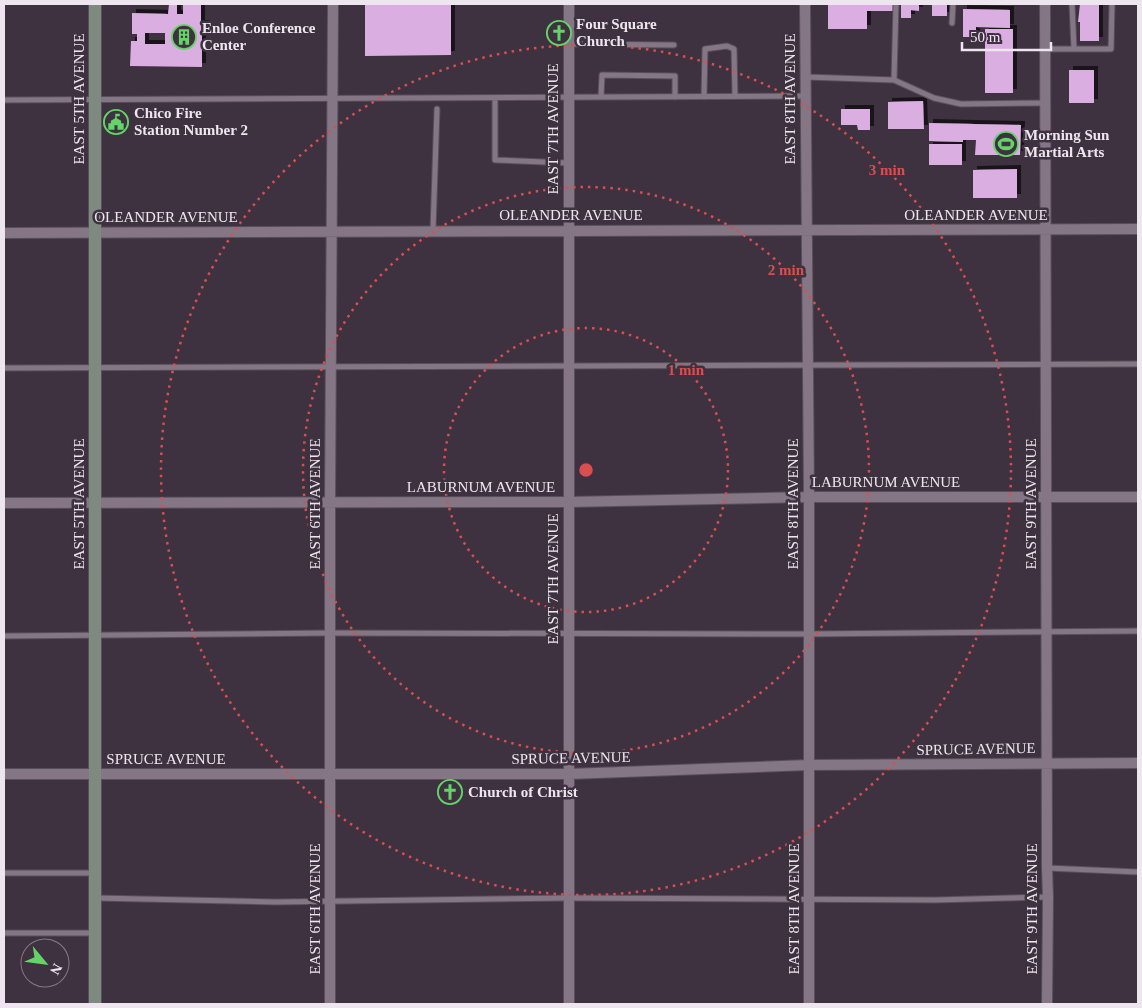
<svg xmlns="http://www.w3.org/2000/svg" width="1142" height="1008" font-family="'Times New Roman',serif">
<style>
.building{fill:#dbaee1;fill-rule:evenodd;filter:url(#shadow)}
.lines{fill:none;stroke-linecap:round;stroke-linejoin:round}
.lane-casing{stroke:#594f5a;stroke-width:7}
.street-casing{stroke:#594f5a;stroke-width:12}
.secondary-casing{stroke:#594f5a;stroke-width:14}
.lane{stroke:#847685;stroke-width:5}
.street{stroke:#847685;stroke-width:10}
.secondary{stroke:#7e8a7f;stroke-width:12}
.ring{fill:none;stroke:#db4e50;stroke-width:2.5;stroke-dasharray:2.5 5}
.labels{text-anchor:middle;stroke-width:5;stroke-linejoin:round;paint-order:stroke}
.poi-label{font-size:15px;font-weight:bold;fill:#eee6ef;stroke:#3e3240;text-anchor:start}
.street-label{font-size:15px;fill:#eee6ef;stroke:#3e3240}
.centre{fill:#db4e50;stroke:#3e3240;stroke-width:2.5}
.ring-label{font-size:15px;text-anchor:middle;font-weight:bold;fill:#db4e50;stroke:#3e3240;stroke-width:5;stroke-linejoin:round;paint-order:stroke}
</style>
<defs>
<filter id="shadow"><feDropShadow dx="4" dy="-4" stdDeviation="0" flood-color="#0009"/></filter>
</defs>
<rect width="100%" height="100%" fill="#3e3240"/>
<path class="building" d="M169,4H177V14H183V4H201V24H206V31H202V67L130,66L131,41H137V34H132V13L168,14ZM145,33H165V44H145Z
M365,4H451V55L365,56Z
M828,4H893V11H867V29H828Z
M901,4H919V11L911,10V18H901Z
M932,4H947V16H932Z
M1080,4H1099V41H1080V22H1078Z
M963,9L1010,10V28L976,27V37H963Z
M985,29H1013V93H985Z
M1069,70H1094V103H1069Z
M923,101L924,129H888V102Z
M841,109H870V130H858L857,125H841Z
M929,123L1021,125L1020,155H975L976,140H963V142L929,141Z
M929,144H962V165H929Z
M1017,169V198H973V170Z"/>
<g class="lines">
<defs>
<path id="lane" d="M1072,4L1074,49
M952,23L953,4
M569,44L674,45
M1045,49H1111L1112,4
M806,77L894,80L934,98L961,104L1045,103
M894,80L896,4
M601,97L602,75L675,76V97
M704,97L705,49L727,46L734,49L735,96
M495,98V160L568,163
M4,100L805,96
M433,230L437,109
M4,368L1138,364
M4,636L330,633L809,634L1138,631
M1047,868L1138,872
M4,873H94
M96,898L275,902L569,898L935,900L1048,897
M4,933H95"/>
<path id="street" d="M805,4L809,497V1004
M1045,4L1047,868L1048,897L1047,1004
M4,233L1138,229
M4,503L568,502L809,497H1138
M4,774H569L809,765L1138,763
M330,1004V503L333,4
M569,1004V4"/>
<path id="secondary" d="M95,1004V4"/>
</defs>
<use href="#lane" class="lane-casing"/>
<use href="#street" class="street-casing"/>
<use href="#secondary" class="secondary-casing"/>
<use href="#lane" class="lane"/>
<use href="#street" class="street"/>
<use href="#secondary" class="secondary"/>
</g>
<g class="ring">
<circle cx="586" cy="470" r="142"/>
<circle cx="586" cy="470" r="283"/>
<circle cx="586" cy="470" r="425"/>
</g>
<defs>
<symbol id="church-ring" viewBox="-11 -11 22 22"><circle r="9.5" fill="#3e3240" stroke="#64d468" stroke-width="1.5"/><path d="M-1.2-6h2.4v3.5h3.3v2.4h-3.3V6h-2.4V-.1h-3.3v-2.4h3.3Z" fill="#64d468"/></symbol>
<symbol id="building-ring" viewBox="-11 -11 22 22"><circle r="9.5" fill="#3e3240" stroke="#64d468" stroke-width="1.5"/><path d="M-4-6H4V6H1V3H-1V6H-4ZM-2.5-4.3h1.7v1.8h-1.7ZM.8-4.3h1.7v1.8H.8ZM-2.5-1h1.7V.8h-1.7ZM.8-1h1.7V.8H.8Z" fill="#64d468"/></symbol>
<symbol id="civic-ring" viewBox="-11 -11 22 22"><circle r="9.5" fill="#3e3240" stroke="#64d468" stroke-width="1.5"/><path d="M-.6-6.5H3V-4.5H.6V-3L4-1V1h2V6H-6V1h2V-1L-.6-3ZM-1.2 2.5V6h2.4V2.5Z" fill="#64d468"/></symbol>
<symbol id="stadium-ring" viewBox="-11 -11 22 22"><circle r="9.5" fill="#3e3240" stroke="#64d468" stroke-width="1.5"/><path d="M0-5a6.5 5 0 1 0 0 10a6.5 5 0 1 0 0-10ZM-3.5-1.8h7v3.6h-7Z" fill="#64d468"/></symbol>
</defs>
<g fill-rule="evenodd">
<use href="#church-ring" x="545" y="19" width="28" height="28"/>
<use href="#building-ring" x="170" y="23" width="28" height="28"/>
<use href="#civic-ring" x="102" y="108" width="28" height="28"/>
<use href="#stadium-ring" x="992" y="130" width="28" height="28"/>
<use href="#church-ring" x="436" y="778" width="28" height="28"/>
</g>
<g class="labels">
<g class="poi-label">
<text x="576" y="29">Four Square<tspan x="576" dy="17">Church</tspan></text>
<text x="202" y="33">Enloe Conference<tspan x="202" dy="17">Center</tspan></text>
<text x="134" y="118">Chico Fire<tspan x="134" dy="17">Station Number 2</tspan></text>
<text x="1024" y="140">Morning Sun<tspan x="1024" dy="17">Martial Arts</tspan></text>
<text x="468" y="797">Church of Christ</text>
</g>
<g class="street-label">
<text transform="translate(79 99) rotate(-90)" y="5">EAST 5TH AVENUE</text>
<text transform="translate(790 99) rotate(-90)" y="5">EAST 8TH AVENUE</text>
<text transform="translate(553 129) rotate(-90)" y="5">EAST 7TH AVENUE</text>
<text x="571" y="220">OLEANDER AVENUE</text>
<text x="976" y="220">OLEANDER AVENUE</text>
<text x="166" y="222">OLEANDER AVENUE</text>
<text x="886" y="487">LABURNUM AVENUE</text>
<text x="481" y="492">LABURNUM AVENUE</text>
<text transform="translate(79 504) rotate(-90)" y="5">EAST 5TH AVENUE</text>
<text transform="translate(315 504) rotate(-90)" y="5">EAST 6TH AVENUE</text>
<text transform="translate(793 504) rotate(-90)" y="5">EAST 8TH AVENUE</text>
<text transform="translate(1031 504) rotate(-90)" y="5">EAST 9TH AVENUE</text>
<text transform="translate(553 579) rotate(-90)" y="5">EAST 7TH AVENUE</text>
<text transform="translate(976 749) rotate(-1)" y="5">SPRUCE AVENUE</text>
<text transform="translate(571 758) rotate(-1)" y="5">SPRUCE AVENUE</text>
<text x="166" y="764">SPRUCE AVENUE</text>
<text transform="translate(315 909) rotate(-90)" y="5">EAST 6TH AVENUE</text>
<text transform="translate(794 909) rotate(-90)" y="5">EAST 8TH AVENUE</text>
<text transform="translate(1032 909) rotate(-90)" y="5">EAST 9TH AVENUE</text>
</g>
</g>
<circle cx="586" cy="470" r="8" class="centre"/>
<g class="ring-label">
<text x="887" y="175">3 min</text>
<text x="786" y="275">2 min</text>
<text x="686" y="375">1 min</text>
</g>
<rect width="1142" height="1008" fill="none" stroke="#eee6ef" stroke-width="10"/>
<g transform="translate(45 963) rotate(119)"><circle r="24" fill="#3e3240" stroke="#847a86"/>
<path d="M0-4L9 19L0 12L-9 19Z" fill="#64d468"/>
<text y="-8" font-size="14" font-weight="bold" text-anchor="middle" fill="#eee6ef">N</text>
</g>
<path d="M962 42v8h89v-8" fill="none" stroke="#eee6ef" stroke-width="2.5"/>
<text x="970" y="42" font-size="15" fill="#eee6ef" stroke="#3e3240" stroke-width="4" paint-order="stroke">50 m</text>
</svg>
